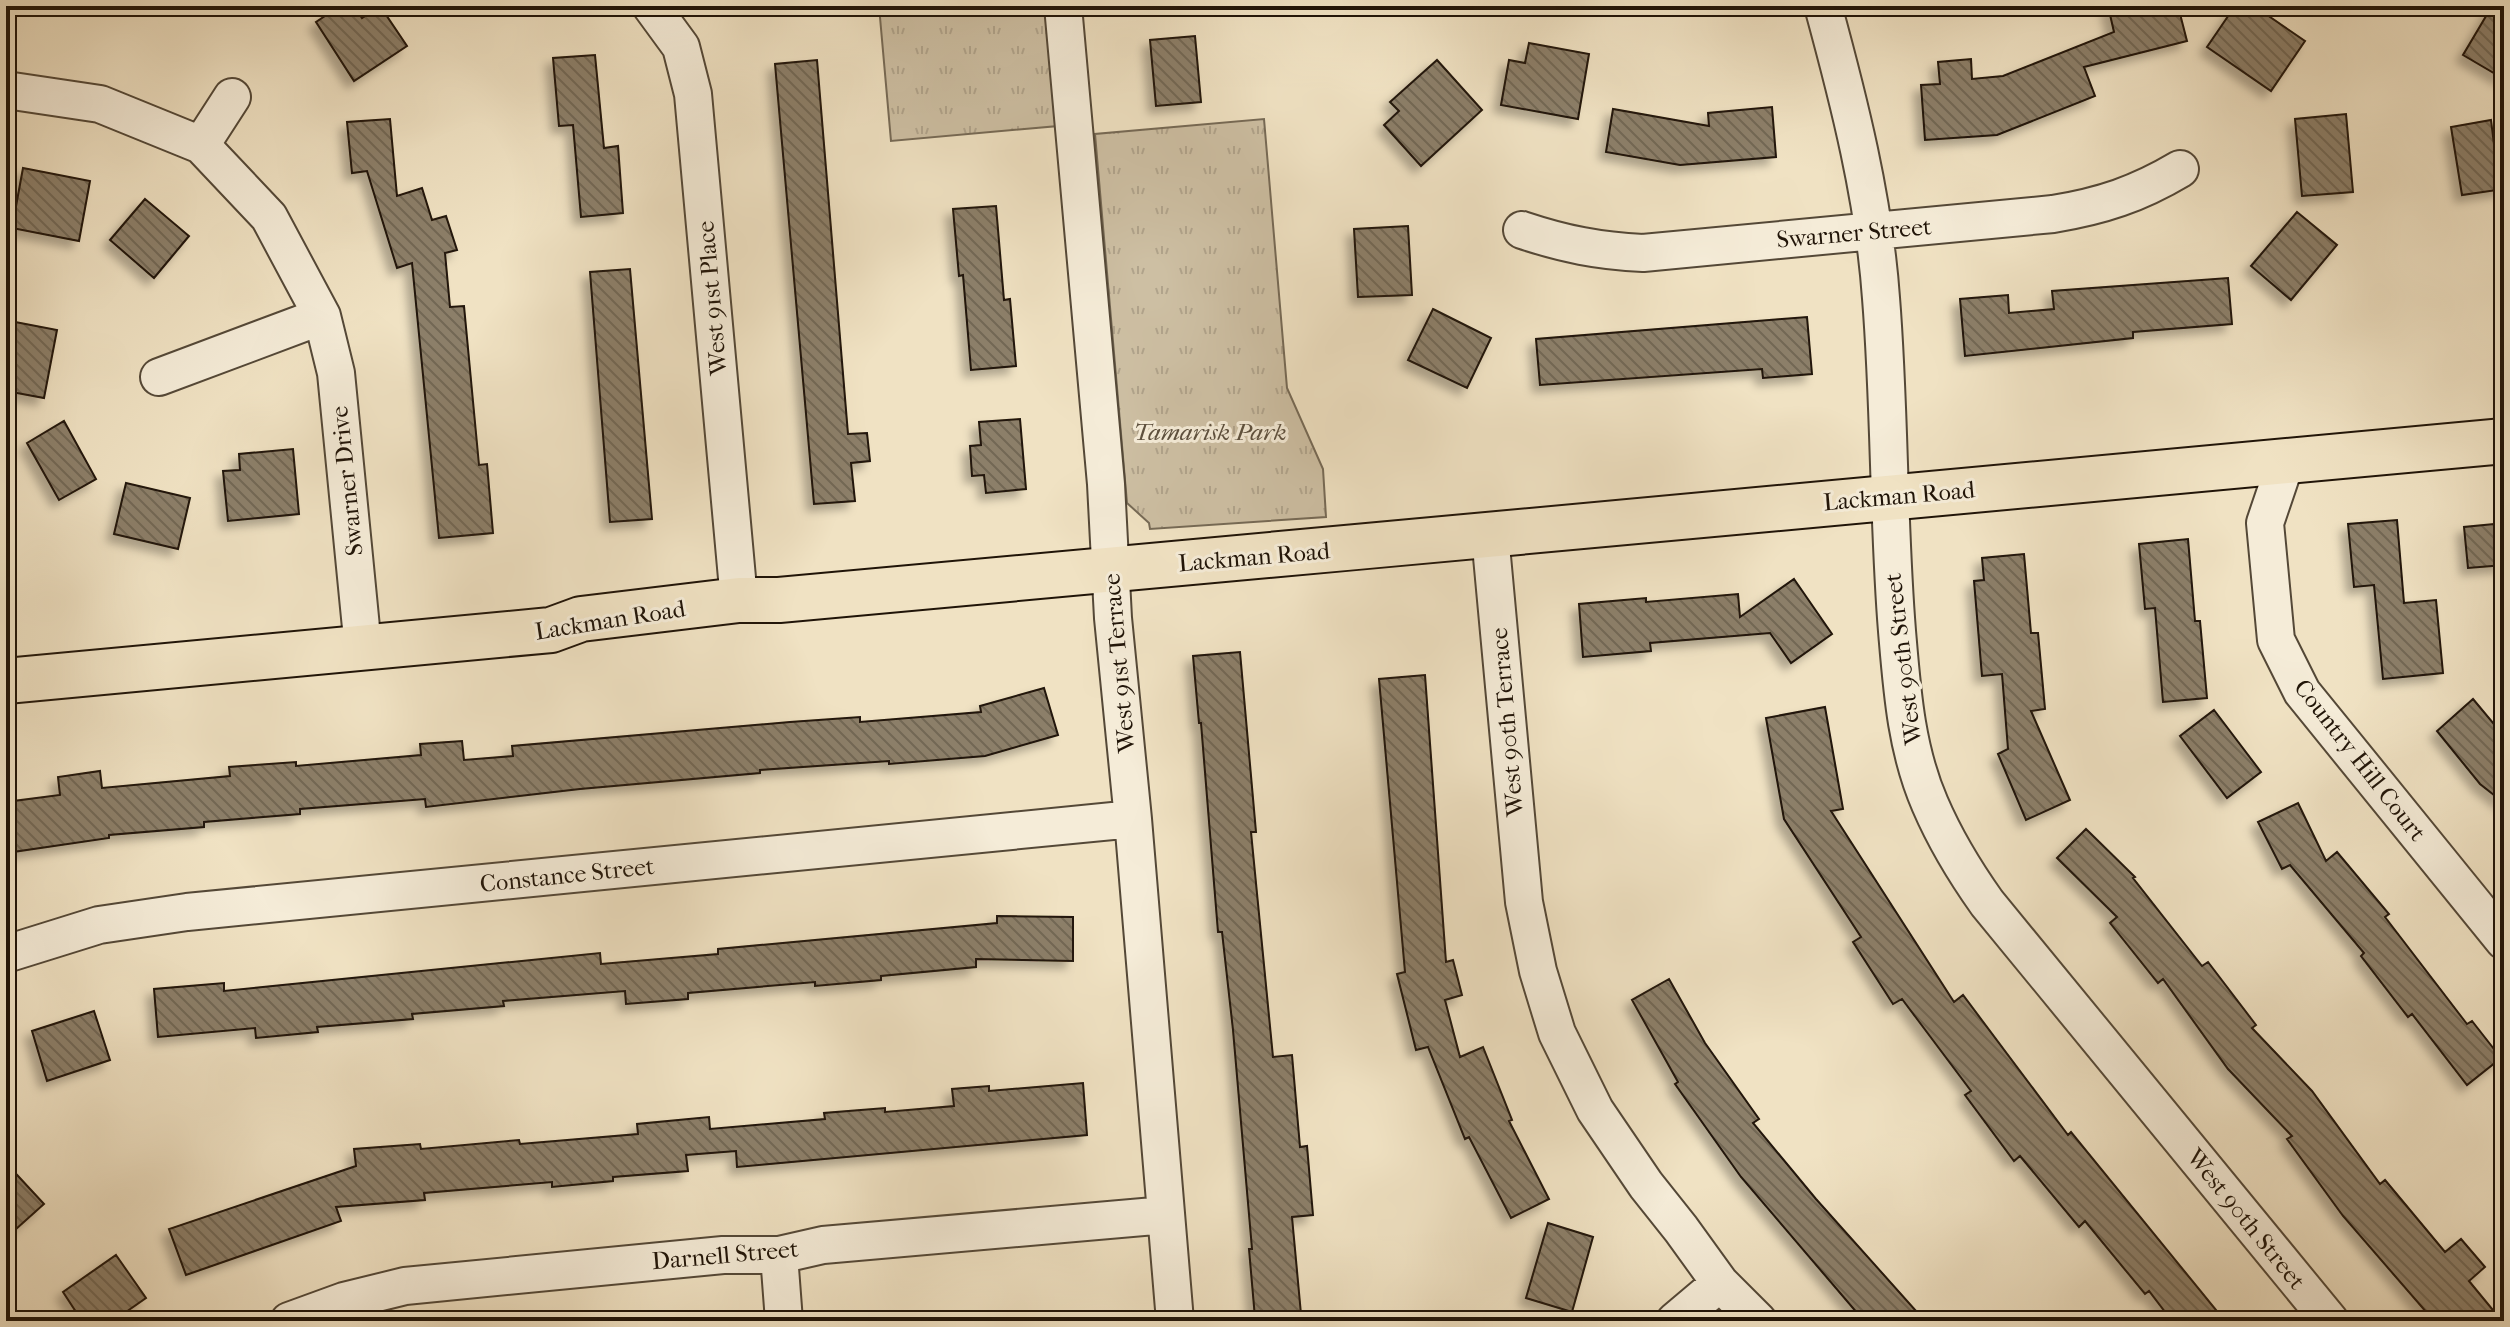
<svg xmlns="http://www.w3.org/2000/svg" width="2510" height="1327" font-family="'IM FELL French Canon',serif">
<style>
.grass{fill:url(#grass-tufts);stroke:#766a56;stroke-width:2}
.building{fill:url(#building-back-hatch);stroke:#201408;stroke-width:2;filter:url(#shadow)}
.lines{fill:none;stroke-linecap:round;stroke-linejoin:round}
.minor-casing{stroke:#544837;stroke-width:40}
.major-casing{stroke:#201408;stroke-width:48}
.minor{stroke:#f5ecd8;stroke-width:36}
.major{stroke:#f0e2c3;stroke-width:44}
.labels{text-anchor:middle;stroke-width:6;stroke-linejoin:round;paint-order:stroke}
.street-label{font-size:24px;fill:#201408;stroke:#f5ecd8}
.park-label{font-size:24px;font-style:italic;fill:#5d503e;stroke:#f5ecd8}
</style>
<defs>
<pattern id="grass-tufts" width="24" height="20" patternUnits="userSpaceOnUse" patternTransform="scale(2)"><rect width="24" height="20" fill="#cdbfa3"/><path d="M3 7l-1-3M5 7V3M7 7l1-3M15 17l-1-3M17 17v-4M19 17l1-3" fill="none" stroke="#b0a38b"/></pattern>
<pattern id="building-back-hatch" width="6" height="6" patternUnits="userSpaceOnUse" patternTransform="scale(2)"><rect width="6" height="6" fill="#8c7f69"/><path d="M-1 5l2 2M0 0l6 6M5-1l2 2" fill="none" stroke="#726754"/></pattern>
<filter id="shadow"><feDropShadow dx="-7" dy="7" stdDeviation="4" flood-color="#0004"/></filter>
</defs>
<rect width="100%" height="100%" fill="#f0e2c3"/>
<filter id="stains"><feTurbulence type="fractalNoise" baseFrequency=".0025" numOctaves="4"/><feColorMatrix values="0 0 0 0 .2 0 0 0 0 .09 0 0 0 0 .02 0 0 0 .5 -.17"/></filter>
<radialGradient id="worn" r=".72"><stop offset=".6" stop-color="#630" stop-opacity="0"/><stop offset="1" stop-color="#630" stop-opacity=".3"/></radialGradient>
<path class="grass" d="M879,6H1048L1058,126L891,141Z
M1264,119L1287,388L1323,469L1326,517L1150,529L1149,523L1127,503L1095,134Z"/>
<path class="building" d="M340,6H354L362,18L380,6L407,46L354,81L316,22Z
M2108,6H2178L2187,41L2084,67L2095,96L1997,135L1925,140L1921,85L1940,84L1938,62L1971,59L1972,79L2003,76L2114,32Z
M2235,6H2254L2305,41L2271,91L2207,47Z
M2492,6H2504V79L2463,55Z
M1195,36L1201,102L1156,106L1150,40Z
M1529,43L1589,54L1578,119L1501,105L1509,60L1525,63Z
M595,55L604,148L618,146L623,213L581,217L573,125L559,126L553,58Z
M817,60L848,434L867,433L870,461L851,463L855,501L814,504L775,64Z
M1437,60L1482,110L1421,166L1384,125L1399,111L1390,102Z
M1772,107L1776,157L1680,165L1606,152L1613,109L1709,126L1708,113Z
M2346,114L2353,192L2302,196L2295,119Z
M390,119L397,196L422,188L432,220L446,216L457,250L445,253L450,307L464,306L479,465L487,464L493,533L439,538L412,263L397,268L367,171L352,173L347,122Z
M2491,120L2494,144L2504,142V189L2462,195L2451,127Z
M23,168L90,181L79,241L12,228Z
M145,199L189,236L154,278L110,240Z
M996,206L1004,300L1010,299L1016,366L971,370L963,275L959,276L953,209Z
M2297,212L2337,245L2291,300L2251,266Z
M1408,226L1412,295L1358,297L1354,229Z
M630,269L652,519L610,522L590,272Z
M2228,278L2232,324L2133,332V338L1965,356L1960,299L2008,295L2009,313L2054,309L2052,291Z
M1433,309L1491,338L1467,388L1408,360Z
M1807,317L1812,374L1763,378L1762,369L1540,385L1536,339Z
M10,321L57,330L44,398L6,391V344Z
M1020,419L1026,489L986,493L984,475L972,476L970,446L981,445L979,422Z
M64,421L96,479L59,500L27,443Z
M293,449L299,514L228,521L223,471L240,470L239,454Z
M126,483L190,498L178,549L114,534Z
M2397,520L2404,603L2436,600L2443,673L2383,679L2374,585L2354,587L2348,524Z
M2504,523V565L2468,568L2464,527Z
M2188,539L2195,621H2200L2207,698L2163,702L2155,608L2145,609L2139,544Z
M2024,554L2031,633H2038L2045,709L2031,711L2070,800L2026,820L1998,754L2008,749L2002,674L1982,676L1974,581L1984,580L1982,558Z
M1794,579L1832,634L1791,663L1770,633L1650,643L1651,651L1583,657L1579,604L1646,598V602L1738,594L1740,617Z
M1240,652L1256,832H1251L1273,1057L1292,1055L1300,1147L1307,1146L1313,1215L1292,1217L1301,1314L1255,1318L1249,1249H1252L1233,1030L1222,932H1218L1201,723H1199L1193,656Z
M1425,675L1446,962L1453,960L1462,995L1445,1000L1460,1057L1483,1047L1512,1120L1509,1121L1549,1199L1511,1218L1469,1137L1465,1139L1428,1047L1416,1050L1397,974L1405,972L1379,679Z
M1044,688L1058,735L985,756L889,764V761L760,770V773L580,789L426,807L425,799L300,809V814L204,822V827L109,835V838L6,853V802L60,795L58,777L100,771L102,788L230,776L229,767L296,762V766L421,755L420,744L462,741L464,760L513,756L512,746L790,722L860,717V722L981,712L980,706Z
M2473,699L2504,736V803L2480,784L2437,731Z
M1825,707L1843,809L1831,811L1954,1002L1963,995L2068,1135L2071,1132L2225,1321H2172L2149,1291L2145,1294L2085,1221L2079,1227L2020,1156L2014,1161L1965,1095L1971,1091L1902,999L1893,1004L1853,942L1861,937L1784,819L1766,718Z
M2214,710L2261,772L2227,798L2180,736Z
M2298,803L2326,861L2337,852L2389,914L2385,917L2467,1024L2472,1021L2501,1058L2467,1085L2412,1014L2408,1017L2361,956L2364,953L2290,865L2282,869L2258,822Z
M2086,829L2135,877L2133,878L2202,966L2208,962L2256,1025L2252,1028L2312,1091L2380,1184L2385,1180L2445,1252L2461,1239L2485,1267L2469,1281L2502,1321H2434L2343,1216L2287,1139L2292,1136L2228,1069L2163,979L2158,983L2110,923L2117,917L2057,858Z
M997,916L1073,917V961L976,959V967L881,976V980L815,986V982L688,993V999L626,1004L625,991L503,1001L504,1006L412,1014L413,1019L317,1027L318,1032L256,1038L255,1028L158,1037L154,989L224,983V991L600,953L601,964L718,954V949L997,923Z
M1669,979L1705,1043L1759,1119L1753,1123L1816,1199L1925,1321H1864L1741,1177L1675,1084L1678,1082L1632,1000Z
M94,1011L110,1060L47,1081L32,1031Z
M1083,1083L1087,1135L737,1167L736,1151L686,1155L688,1171L613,1177V1181L552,1187V1182L424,1193L425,1200L336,1207L341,1221L186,1275L169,1229L356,1166L354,1149L420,1144L421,1149L519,1140L520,1144L638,1134L637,1124L709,1117L710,1129L825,1119L824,1113L885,1108V1112L954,1106L952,1089L989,1086V1091Z
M6,1163L44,1204L6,1238Z
M1548,1223L1593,1237L1572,1312L1526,1298Z
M116,1255L146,1298L113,1321H82L63,1292Z"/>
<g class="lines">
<defs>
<path id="minor" d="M651,6L681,47L693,94L739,600
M1063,6L1106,484L1113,618L1133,819L1175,1321
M1823,6C1849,101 1874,199 1881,298C1890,409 1888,520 1897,631C1902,690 1906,749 1930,804C1945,839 1965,872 1987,903L2330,1321
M6,90L100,104L201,145L269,217L322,316L336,373L363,648
M201,145L232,97
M1522,230C1564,244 1599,251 1643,253L2053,214C2102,206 2138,194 2180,169
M159,377L322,316
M2285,464L2265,523L2276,640L2302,692L2504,941
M1490,535L1524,902L1538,971L1557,1033L1595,1110L1646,1185L1681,1229L1720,1283L1758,1321
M6,954L99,925L187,912L1133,819
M779,1255L784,1321
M289,1321L344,1301L405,1286L723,1255H779L823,1245L1166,1215
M1675,1321L1720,1283"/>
<path id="major" d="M6,681L551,630L581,619L739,600H779C1354,547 1929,495 2504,441"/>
</defs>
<use href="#minor" class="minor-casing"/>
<use href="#major" class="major-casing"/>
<use href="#minor" class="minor"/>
<use href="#major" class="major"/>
</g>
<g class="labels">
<g class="street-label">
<text transform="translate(1854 233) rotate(-5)" y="8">Swarner Street</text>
<text transform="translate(712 298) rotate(-95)" y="8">West 91st Place</text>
<text transform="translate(347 481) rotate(-96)" y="8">Swarner Drive</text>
<text transform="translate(1899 496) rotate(-5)" y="8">Lackman Road</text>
<text transform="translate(1254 557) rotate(-5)" y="8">Lackman Road</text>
<text transform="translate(610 620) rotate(-9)" y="8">Lackman Road</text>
<text transform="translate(1903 659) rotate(-97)" y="8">West 90th Street</text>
<text transform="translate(1119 663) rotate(-95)" y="8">West 91st Terrace</text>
<text transform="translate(1507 722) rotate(-95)" y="8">West 90th Terrace</text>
<text transform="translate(2360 760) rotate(52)" y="8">Country Hill Court</text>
<text transform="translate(567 875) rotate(-6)" y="8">Constance Street</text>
<text transform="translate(2246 1219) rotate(51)" y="8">West 90th Street</text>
<text transform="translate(725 1255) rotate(-5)" y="8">Darnell Street</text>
</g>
<g class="park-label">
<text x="1210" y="440">Tamarisk Park</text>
</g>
</g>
<rect width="2510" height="1327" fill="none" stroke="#f0e2c3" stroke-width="32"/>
<rect x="8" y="8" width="2494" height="1311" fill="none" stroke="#201408" stroke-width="4"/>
<rect x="16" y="16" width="2478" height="1295" fill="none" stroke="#201408" stroke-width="2"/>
<rect width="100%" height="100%" filter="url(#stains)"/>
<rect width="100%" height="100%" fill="url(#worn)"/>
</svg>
